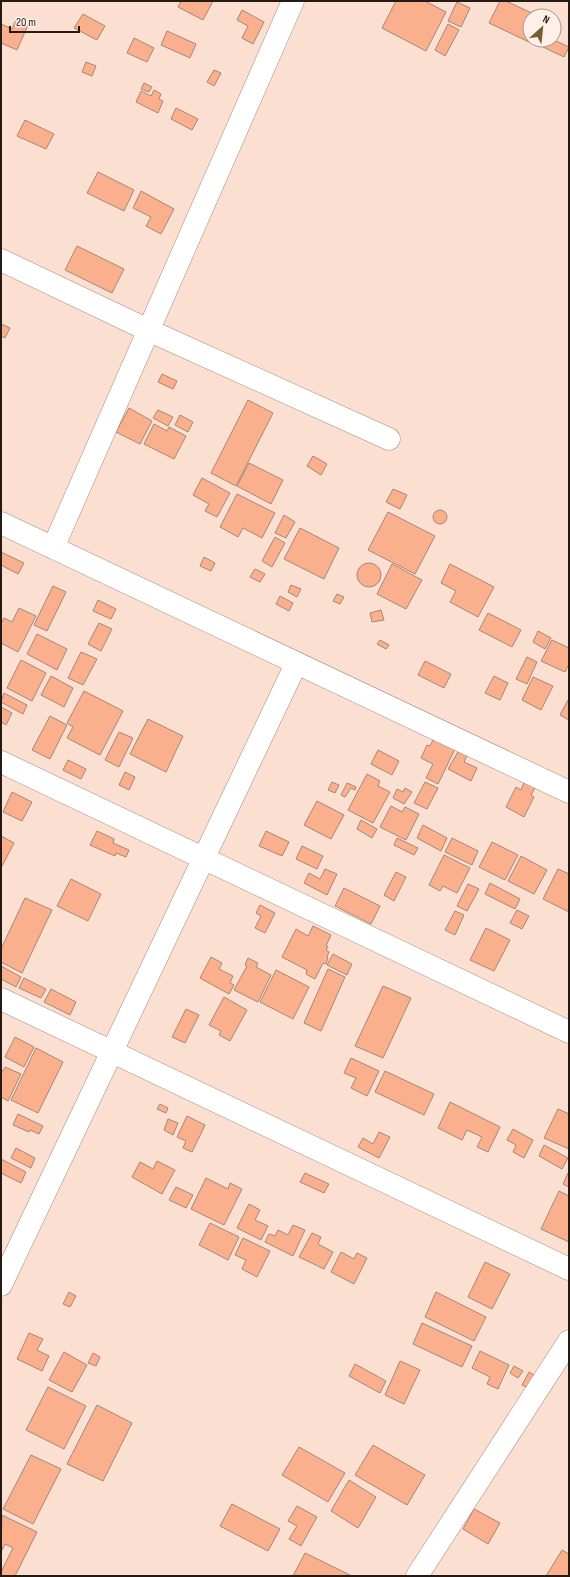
<svg xmlns="http://www.w3.org/2000/svg" width="570" height="1577" font-family="'Sofia Sans Condensed',sans-serif">
<style>
.building{fill:#fbb08d;stroke:#a78677}
.lines{fill:none;stroke-linecap:round;stroke-linejoin:round}
.street-casing{stroke:#aa8a7b;stroke-width:23}
.street{stroke:#fff;stroke-width:22}
</style>
<rect width="100%" height="100%" fill="#fbdfd1"/>
<path class="building" d="M181,1H213L203,20L178,7Z
M396,1H425L446,12L426,51L382,28Z
M500,1H506L538,16H530L529,42L489,23Z
M457,2L470,8L461,27L448,21Z
M242,10L264,22L253,44L242,38L248,26L237,20Z
M83,14L105,26L97,40L74,28Z
M16,20L28,25L17,50L1,43V24L12,29Z
M448,24L459,30L445,56L435,50Z
M167,31L196,44L190,58L161,45Z
M134,38L154,48L147,62L127,53Z
M547,40H554L569,47L564,57L543,47Z
M86,62L96,66L92,76L82,72Z
M214,70L221,73L214,86L207,82Z
M144,83L152,87L149,92L141,89Z
M154,90L161,94L159,99L163,101L158,113L136,102L141,91L151,96Z
M176,108L198,119L192,130L171,119Z
M25,120L54,134L46,149L17,136Z
M98,172L134,190L124,211L87,193Z
M141,191L174,209L161,234L146,226L151,217L133,208Z
M77,246L124,269L112,293L65,270Z
M1,324L10,328L5,338L1,336Z
M162,374L177,381L173,389L158,382Z
M248,400L273,413L236,486L211,473Z
M129,408L152,421L140,444L116,432Z
M158,410L173,417L168,426L153,418Z
M180,415L193,422L188,432L175,425Z
M154,424L167,431L169,427L186,436L174,459L144,444Z
M313,456L327,464L321,475L307,466Z
M249,463L283,480L271,504L237,486Z
M202,478L230,493L217,517L205,511L209,504L193,495Z
M393,489L407,495L400,509L386,502Z
M237,494L275,513L262,538L243,528L238,537L220,527Z
M433 517a7 7 0 1 1 14 0a7 7 0 1 1-14 0Z
M388,512L435,536L415,574L368,550Z
M284,515L295,522L286,538L275,533Z
M300,528L339,548L324,579L284,559Z
M275,537L285,543L272,567L262,561Z
M1,552L24,563L18,574L1,565Z
M204,557L215,563L211,571L200,566Z
M357 575a12 12 0 1 1 24 0a12 12 0 1 1-24 0Z
M392,564L422,580L406,609L377,594Z
M450,564L494,587L478,617L450,602L456,591L441,583Z
M255,569L265,574L260,582L250,577Z
M291,585L301,589L297,597L288,592Z
M53,586L66,592L47,631L34,625Z
M337,594L344,597L340,604L333,601Z
M280,596L293,603L289,611L276,604Z
M98,600L116,609L111,619L93,611Z
M19,608L36,616L18,652L1,643V624L4,618L12,622Z
M381,610L384,620L372,622L370,613Z
M488,613L521,630L512,647L479,630Z
M99,623L112,629L101,651L88,644Z
M538,631L551,638L545,649L533,642Z
M37,634L67,649L57,670L27,654Z
M380,640L389,645L386,649L377,644Z
M552,640L569,648V664L565,672L541,661Z
M81,652L97,659L83,685L68,678Z
M527,657L537,662L527,684L516,679Z
M21,660L46,673L32,701L7,688Z
M425,661L451,674L444,688L418,675Z
M51,676L73,688L64,707L41,695Z
M494,676L508,683L500,700L485,693Z
M533,677L553,686L541,710L522,700Z
M84,691L123,711L100,755L67,738L73,727L67,723Z
M4,693L27,705L23,714L1,702Z
M568,700L569,701V720L560,715Z
M1,707L12,713L6,725L1,722Z
M50,716L67,725L50,759L32,750Z
M148,719L183,736L166,772L130,754Z
M119,732L133,738L119,767L105,760Z
M434,738L455,749L438,784L426,778L433,764L421,758L427,745L430,746Z
M378,750L399,761L392,775L371,764Z
M459,750L467,755L464,762L477,768L471,781L448,769Z
M68,760L86,769L81,779L63,770Z
M125,772L135,777L129,790L119,785Z
M367,774L380,781L378,786L390,792L373,823L348,810Z
M525,780L536,786L531,795L534,797L524,817L506,807L516,787L521,790Z
M332,782L339,785L335,793L328,790Z
M425,782L438,788L427,809L414,803Z
M347,783L356,787L355,790L351,788L345,797L341,795Z
M405,788L412,792L404,804L393,798L397,789L403,792Z
M12,792L32,802L22,821L3,812Z
M317,801L344,815L331,839L304,825Z
M391,806L402,812L405,807L419,814L406,840L380,827Z
M361,820L377,829L372,838L357,829Z
M423,825L447,838L441,851L417,838Z
M97,831L114,839L113,843L129,850L126,857L116,853L115,856L90,845Z
M266,831L289,842L282,856L259,846Z
M1,836L14,843L1,868Z
M397,838L418,848L414,855L394,845Z
M452,838L478,851L472,865L445,852Z
M492,842L518,855L505,880L479,867Z
M302,846L323,856L317,869L296,859Z
M444,855L470,868L457,893L443,886L440,891L429,885Z
M521,856L547,870L534,894L508,881Z
M325,869L337,874L327,895L304,883L309,873L320,879Z
M558,869L569,874V912L543,899Z
M396,872L406,877L394,901L384,895Z
M71,879L101,894L88,921L57,906Z
M490,883L520,899L515,909L485,894Z
M468,884L479,889L467,911L457,906Z
M344,888L380,906L371,924L335,906Z
M25,898L52,910L22,973L1,962V949Z
M260,905L275,913L265,933L255,928L261,916L256,913Z
M517,910L529,916L522,929L510,923Z
M455,911L464,915L455,935L445,930Z
M313,926L331,935L326,946L328,947L326,950L329,952L327,957L328,958L326,964L323,963L315,979L306,974L307,970L282,957L296,929L308,936Z
M486,928L510,940L494,971L470,960Z
M333,954L352,964L347,975L327,965Z
M211,957L222,963L219,969L233,976L230,983L234,985L229,994L200,978Z
M248,958L258,963L256,967L271,975L258,1002L234,990L247,966L245,965Z
M1,966L21,977L16,987L1,979Z
M328,969L345,977L321,1031L304,1023Z
M276,970L309,987L293,1019L260,1002Z
M24,978L46,989L41,998L19,988Z
M383,986L411,998L383,1058L355,1046Z
M51,989L76,1002L70,1015L44,1002Z
M224,997L247,1010L230,1041L219,1035L221,1031L209,1025Z
M186,1009L199,1015L185,1043L172,1037Z
M15,1037L34,1047L24,1067L5,1057Z
M36,1048L63,1062L38,1113L11,1100Z
M351,1058L379,1071L367,1096L351,1088L356,1078L344,1073Z
M5,1067L21,1074L8,1101L1,1097V1070L3,1071Z
M385,1071L434,1094L424,1115L375,1092Z
M450,1102L500,1127L488,1152L477,1147L482,1137L467,1130L462,1140L438,1128Z
M160,1104L168,1108L166,1113L157,1109Z
M558,1109L569,1114V1149L544,1138Z
M18,1114L43,1126L39,1134L30,1130L29,1132L13,1125Z
M187,1116L205,1125L192,1152L183,1148L186,1141L177,1137Z
M168,1119L178,1123L173,1135L164,1130Z
M513,1129L533,1140L524,1158L513,1152L516,1145L507,1140Z
M379,1132L390,1137L379,1158L358,1147L363,1138L373,1144Z
M544,1145L568,1158L562,1169L539,1156Z
M16,1148L35,1158L31,1168L11,1158Z
M1,1159L26,1172L21,1183L1,1173Z
M157,1161L175,1170L162,1194L132,1177L140,1162L153,1169Z
M569,1171V1187L563,1184Z
M305,1173L329,1184L324,1193L300,1182Z
M206,1178L228,1189L230,1183L242,1189L224,1225L191,1209Z
M176,1187L193,1195L186,1208L169,1200Z
M559,1191L569,1196V1242L541,1229Z
M249,1204L260,1210L255,1220L268,1226L261,1240L237,1228Z
M210,1223L239,1237L228,1260L199,1245Z
M293,1225L305,1230L293,1256L265,1242L269,1234L275,1236L278,1230L288,1235Z
M312,1233L321,1237L318,1244L333,1252L324,1269L299,1257Z
M243,1238L270,1251L257,1277L242,1269L246,1260L235,1255Z
M341,1252L354,1259L357,1253L367,1258L354,1284L331,1272Z
M485,1262L510,1274L492,1309L468,1297Z
M69,1292L76,1296L70,1307L63,1304Z
M436,1292L486,1317L474,1341L425,1317Z
M422,1323L472,1346L462,1367L413,1344Z
M29,1333L43,1339L37,1350L49,1356L42,1371L17,1359Z
M480,1351L509,1365L498,1389L487,1384L490,1377L472,1368Z
M64,1352L87,1365L72,1392L49,1380Z
M93,1353L100,1357L96,1366L88,1363Z
M400,1361L420,1370L404,1404L385,1395Z
M355,1364L386,1381L380,1393L349,1376Z
M514,1366L523,1371L518,1378L510,1373Z
M529,1372L537,1377L531,1389L522,1385Z
M48,1387L86,1406L64,1449L26,1430Z
M97,1405L132,1423L103,1481L67,1464Z
M373,1445L425,1475L407,1505L355,1475Z
M299,1447L345,1473L328,1502L282,1475Z
M31,1455L61,1469L33,1524L3,1509Z
M349,1480L376,1497L358,1528L331,1511Z
M232,1504L280,1529L268,1551L220,1526Z
M297,1506L317,1517L301,1546L289,1539L297,1526L288,1521Z
M474,1509L500,1523L488,1544L463,1529Z
M2,1515L37,1532L15,1576H1V1572L13,1548L5,1544L1,1552Z
M562,1550L569,1554V1576H546Z
M305,1553L352,1576H293Z"/>
<g class="lines">
<defs>
<path id="street" d="M1,260L148,330L389,439
M1,523L569,792
M53,548L293,1
M1,762L569,1032
M1,999L569,1269
M1,1285L296,664
M417,1576L569,1341"/>
</defs>
<use href="#street" class="street-casing"/>
<use href="#street" class="street"/>
</g>
<rect width="570" height="1577" fill="none" stroke="#261a14" stroke-width="4"/>
<g transform="translate(542 28) rotate(27)"><circle r="19" fill="#feefe9" stroke="#a89a94"/>
<path d="M0-3L7 15L0 10L-7 15Z" fill="#785e2f"/>
<text y="-6" font-size="11" font-weight="bold" text-anchor="middle" fill="#261a14">N</text>
</g>
<path d="M10 26v6h69v-6" fill="none" stroke="#261a14" stroke-width="2"/>
<text x="16" y="26" font-size="12" fill="#261a14" stroke="#feefe9" stroke-width="3" paint-order="stroke">20 m</text>
</svg>
